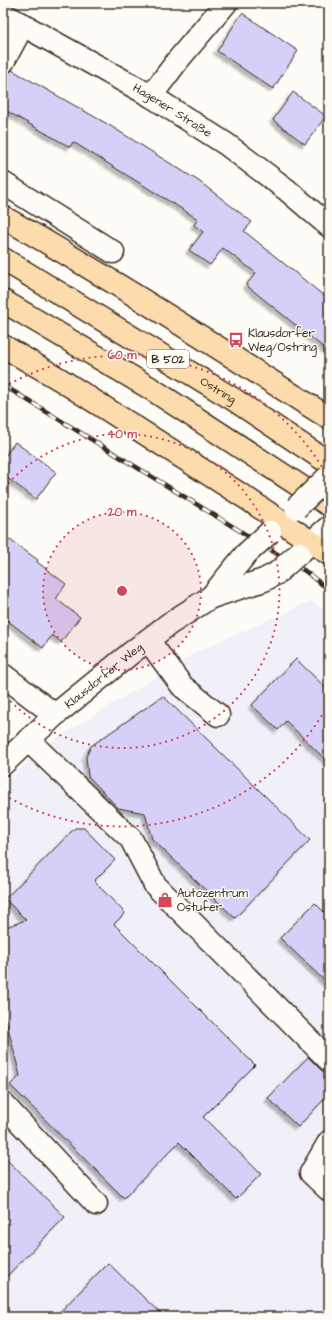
<svg xmlns="http://www.w3.org/2000/svg" width="332" height="1320" font-family="'Architects Daughter',sans-serif">
<style>
.built{fill:#f1eff8}
.building{fill:#d6d0f9;stroke:#3b2a1e;filter:url(#shadow)}
.lines{fill:none;stroke-linecap:round;stroke-linejoin:round}
.minor-casing{stroke:#3b2a1e;stroke-width:25}
.highway-casing{stroke:#3b2a1e;stroke-width:25}
.minor{stroke:#fdfcf7;stroke-width:22}
.highway{stroke:#fcdcac;stroke-width:22}
.rail-casing{stroke:#3b2a1e;stroke-width:4.5}
.rail{stroke:#fdfcf7;stroke-width:3;stroke-dasharray:9;stroke-linecap:butt}
.minor-bridge-casing{stroke:#3b2a1e;stroke-width:25;stroke-linecap:butt}
.minor-bridge{stroke:#fdfcf7;stroke-width:22}
.ring{fill:none;stroke:#d1495b;stroke-width:2;stroke-dasharray:2 4}
.labels{text-anchor:middle;stroke-width:3;stroke-linejoin:round;paint-order:stroke}
.shield{fill:#fdfcf7;stroke:#75695f;stroke-width:1}
.shield-label{font-size:11px;font-weight:bold;fill:#3b2a1e}
.street-label{font-size:12px;fill:#3b2a1e;stroke:#fdfcf7}
.poi-label{font-size:12px;fill:#3b2a1e;stroke:#fdfcf7;text-anchor:start}
.centre{fill:#d1495b;stroke:#fdfcf7;stroke-width:2}
.ring-label{font-size:12px;text-anchor:middle;font-weight:bold;fill:#d1495b;stroke:#fdfcf7;stroke-width:3;stroke-linejoin:round;paint-order:stroke}
</style>
<defs>
<filter id="shadow"><feDropShadow dx="-3.5" dy="3.5" stdDeviation="1" flood-color="#0004"/></filter>
</defs>
<rect width="100%" height="100%" fill="#fdfcf7"/>
<filter id="ink" filterUnits="userSpaceOnUse"><feTurbulence type="fractalNoise" baseFrequency=".025" numOctaves="2"/><feDisplacementMap in="SourceGraphic" scale="8" xChannelSelector="R" yChannelSelector="G"/><feConvolveMatrix kernelMatrix="1 2 1 2 8 2 1 2 1" color-interpolation-filters="sRGB"/></filter>
<g filter="url(#ink)">
<path class="built" d="M312,601L329,614V1317H3V786L44,746L200,650Z"/>
<path class="building" d="M242,13L298,51L273,89L217,51Z
M12,70L109,125L200,182L252,222L244,231L329,300V352L246,285L256,273L223,248L210,265L189,250L203,232L194,225L198,219L73,142L70,147L3,109V80L7,74Z
M293,92L326,116L305,144L273,120Z
M15,442L56,472L36,499L3,475V459Z
M3,535L38,560L37,562L66,584L56,599L80,617L61,642L52,635L43,648L3,617Z
M296,659L329,691V763L286,721L278,730L252,705Z
M163,696L310,840L235,918L152,839L145,813L118,808L88,776L86,757L91,746Z
M75,828H84L115,860L94,881L125,913L114,924L255,1065L203,1117L261,1174L236,1199L179,1142L124,1198L10,1085L20,1076L3,1007V928L26,920L5,899Z
M315,903L329,917V985L280,938Z
M308,1057L329,1078V1094L298,1127L268,1098Z
M3,1156L65,1217L3,1280Z
M108,1263L164,1317H55Z"/>
<g class="lines">
<defs>
<g id="minor">
<path id="s1" d="M3,14L151,96L226,144L287,190L329,226"/>
<path d="M3,62L23,25"/>
<path d="M151,96L178,60L226,3"/>
<path d="M3,183L113,252"/>
<path d="M299,553L329,527"/>
<path d="M211,597L246,554"/>
<path d="M148,640L182,686L218,715"/>
<path d="M3,675L55,715"/>
<path d="M28,740L131,839L155,885L329,1060"/>
<path id="s2" d="M3,764L55,715L131,653L169,624L211,597L264,580L277,573"/>
<path d="M3,1104L96,1204"/>
<path d="M329,1142L311,1173L329,1190"/>
</g>
<g id="highway">
<path d="M3,217C114,280 221,350 329,418"/>
<path id="s3" d="M3,259L233,399L329,463"/>
<path d="M3,301L150,388L329,505"/>
<path d="M3,346L61,380L246,498L329,554"/>
</g>
</defs>
<use href="#minor" class="minor-casing"/>
<use href="#highway" class="highway-casing"/>
<use href="#minor" class="minor"/>
<use href="#highway" class="highway"/>
<defs>
<path id="rail" d="M3,385L305,571L329,590"/>
</defs>
<use href="#rail" class="rail-casing"/>
<use href="#rail" class="rail"/>
<defs>
<path id="minor-bridge" d="M296,508L329,476
M246,554L270,532
M277,573L299,553"/>
</defs>
<use href="#minor-bridge" class="minor-bridge-casing"/>
<use href="#minor-bridge" class="minor-bridge"/>
</g>
</g>
<circle cx="122" cy="591" r="79" fill="#d1495b" fill-opacity=".12"/>
<g class="ring">
<circle cx="122" cy="591" r="79"/>
<path d="M4 488A157 157 0 1 1 4 694"/>
<path d="M328 705A236 236 0 0 1 4 795M4 387A236 236 0 0 1 328 477"/>
</g>
<defs>
<symbol id="bus-bare" viewBox="-9 -9 18 18"><path d="M-5-6H5V4H4V6H2V4H-2V6H-4V4H-5ZM-3.5-4V0h7V-4ZM-3.5 1.2v1.5H-2V1.2ZM2 1.2v1.5H3.5V1.2Z" fill="#d1495b" stroke="#fdfcf7" stroke-width="2.5" paint-order="stroke"/></symbol>
<symbol id="shop-bare" viewBox="-9 -9 18 18"><path d="M-5-2.5h2.3a2.7 3.5 0 0 1 5.4 0H5L5.5 6h-11ZM-1.5-2.5h3a1.5 2.3 0 0 0-3 0Z" fill="#d1495b" stroke="#fdfcf7" stroke-width="2.5" paint-order="stroke"/></symbol>
</defs>
<g fill-rule="evenodd">
<use href="#bus-bare" x="225" y="329" width="22" height="22"/>
<use href="#shop-bare" x="154" y="889" width="22" height="22"/>
</g>
<g class="labels">
<rect class="shield" x="147" y="350" width="42" height="18" rx="3"/>
<g class="shield-label">
<text x="168" y="363">B 502</text>
</g>
<g class="street-label">
<text dy="4" stroke="none"><textPath href="#s1" startOffset="195">Hagener Straße</textPath></text>
<text dy="4" stroke="none"><textPath href="#s3" startOffset="252">Ostring</textPath></text>
<text dy="4" stroke="none"><textPath href="#s2" startOffset="134">Klausdorfer Weg</textPath></text>
</g>
<g class="poi-label">
<text x="248" y="337">Klausdorfer<tspan x="248" dy="14">Weg/Ostring</tspan></text>
<text x="177" y="897">Autozentrum<tspan x="177" dy="14">Ostufer</tspan></text>
</g>
</g>
<circle cx="122" cy="591" r="6" class="centre"/>
<g class="ring-label">
<text x="122" y="359">60 m</text>
<text x="122" y="438">40 m</text>
<text x="122" y="516">20 m</text>
</g>
<rect width="332" height="1320" fill="none" stroke="#fdfcf7" stroke-width="16"/>
<rect x="8" y="8" width="316" height="1304" fill="none" stroke="#3b2a1e" stroke-width="1.5" filter="url(#ink)"/>
</svg>
